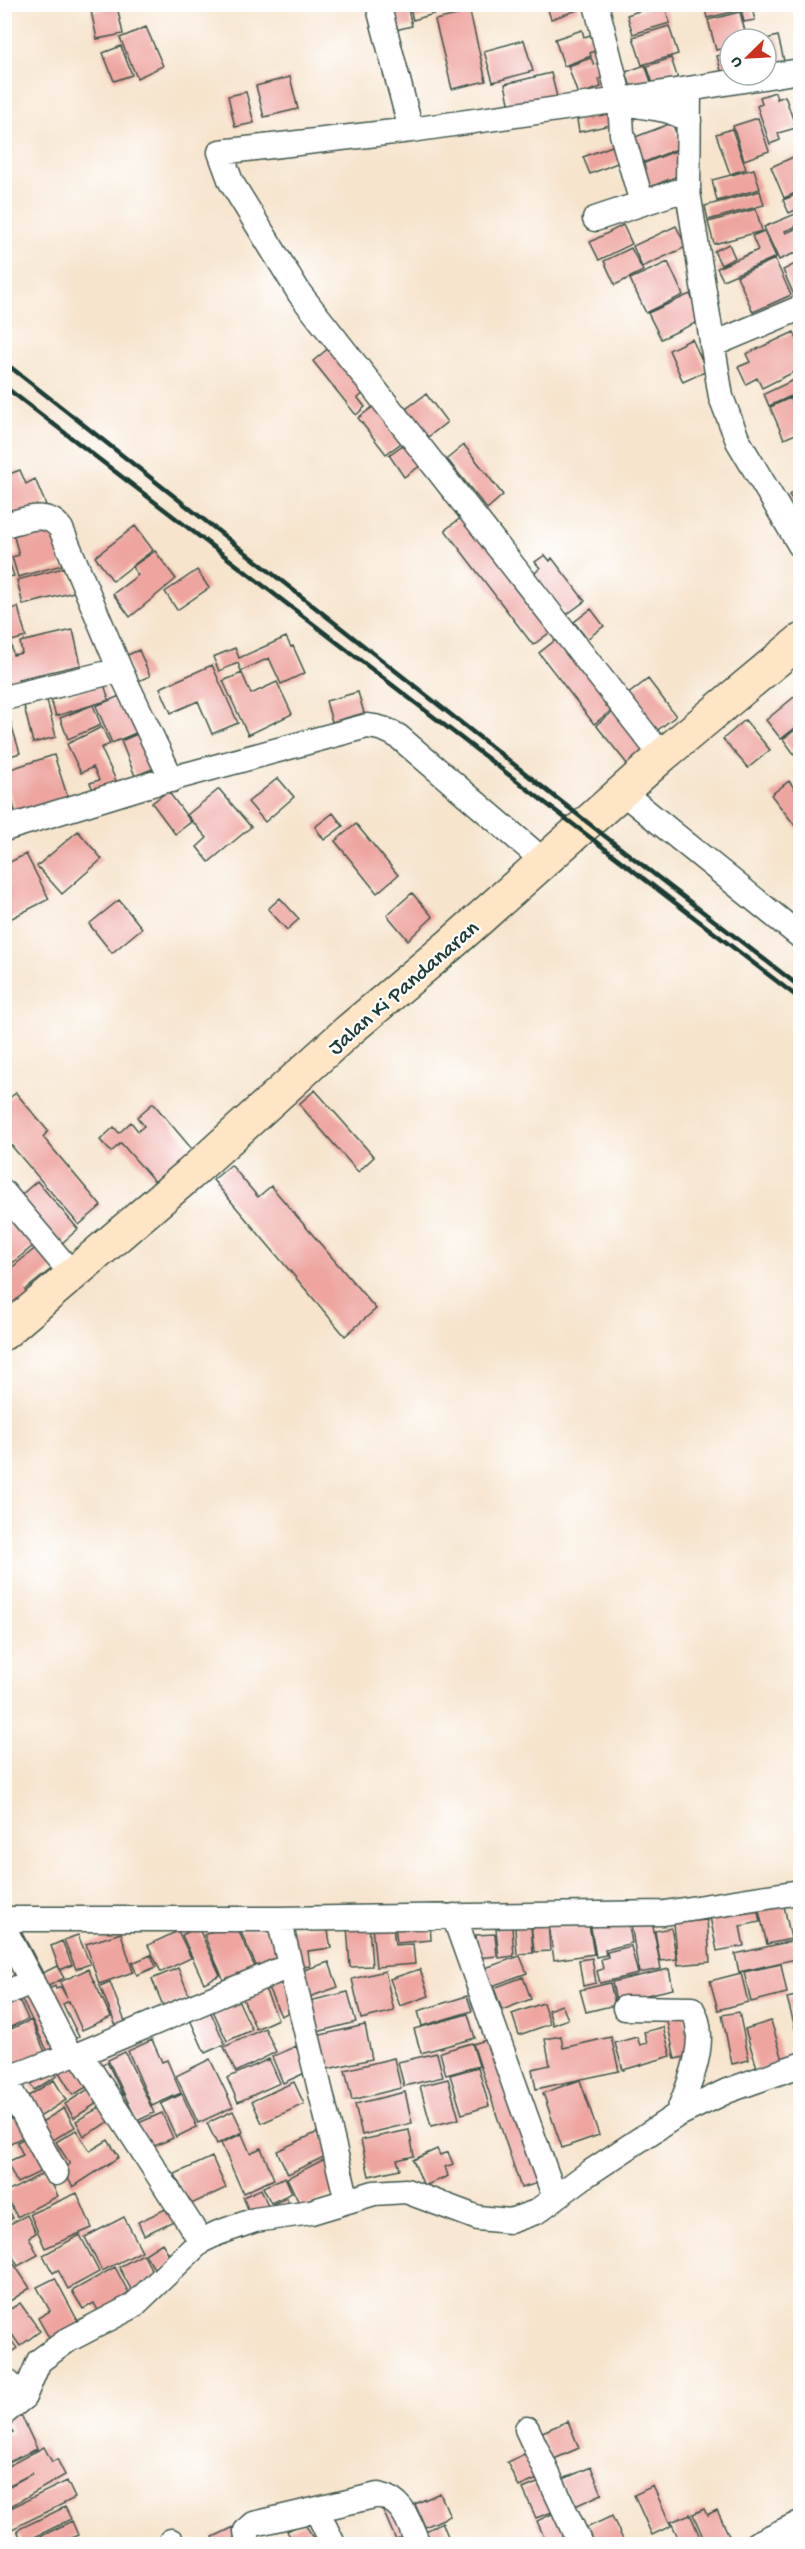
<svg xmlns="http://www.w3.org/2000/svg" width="805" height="2549" font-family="'Gochi Hand',sans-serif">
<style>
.building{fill:#eea5a0}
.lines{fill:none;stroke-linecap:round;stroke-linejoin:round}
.street-casing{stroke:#3f564b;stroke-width:27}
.secondary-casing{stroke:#3f564b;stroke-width:36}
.street{stroke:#fff;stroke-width:24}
.secondary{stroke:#fee5c5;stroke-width:33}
.rail{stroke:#1f3d34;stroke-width:4.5}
.labels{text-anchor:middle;stroke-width:4.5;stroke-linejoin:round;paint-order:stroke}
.street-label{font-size:22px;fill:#1f3d34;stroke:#fff}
</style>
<rect width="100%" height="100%" fill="#fff"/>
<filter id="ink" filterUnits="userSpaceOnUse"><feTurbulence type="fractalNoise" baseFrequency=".0167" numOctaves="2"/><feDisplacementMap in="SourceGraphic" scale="12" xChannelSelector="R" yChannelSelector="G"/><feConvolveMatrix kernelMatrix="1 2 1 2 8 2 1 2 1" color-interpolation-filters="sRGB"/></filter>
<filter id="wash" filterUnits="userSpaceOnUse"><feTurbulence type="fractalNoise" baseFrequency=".008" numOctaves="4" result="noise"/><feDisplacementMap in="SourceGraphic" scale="24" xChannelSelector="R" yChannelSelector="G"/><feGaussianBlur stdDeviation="1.35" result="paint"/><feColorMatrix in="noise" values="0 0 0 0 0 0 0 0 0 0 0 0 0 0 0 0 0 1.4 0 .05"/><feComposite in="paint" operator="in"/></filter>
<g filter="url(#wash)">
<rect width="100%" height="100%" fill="#f6e4cd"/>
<g id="blocks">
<path class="building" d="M471,4H485V5L472,9Z
M546,4H577L578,10L551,19Z
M660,4H664L670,23L633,34L627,15Z
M704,4H739L740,10L707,18Z
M740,4H751L755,20L744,22Z
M384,5H407L412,26L391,31Z
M409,5H431L434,14L413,20Z
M117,6L123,34L97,39L91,11Z
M470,12L486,81L452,89L435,20Z
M740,12L747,39H730V47L716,50L708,20Z
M669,26L678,54L642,65L633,37Z
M146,27L163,66L137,78L120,38Z
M582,30L584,37L594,34L599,49L590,53L591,56L564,66L555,39Z
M778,36L785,65L767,69L766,39Z
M524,40L533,71L493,82L484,51Z
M121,46L132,75L114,81L103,53Z
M730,52V77L723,78L717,56Z
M591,58L594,65L601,62L606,76L599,79L601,87L578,95L568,66Z
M671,58L680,85L656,93L647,66Z
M645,65L655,93L632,90L626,72Z
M551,73L557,97L510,107L505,84Z
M290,77L298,109L264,117L256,86Z
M246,92L254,123L235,127L228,96Z
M775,92L777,99L785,96L796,128L778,133L780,140L770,144L757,106L762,104L760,97Z
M612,112L615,124L579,132L577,119Z
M758,118L769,151L744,160L733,126Z
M672,123L682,147L635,166L625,141Z
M732,129L746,169L730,174L716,134Z
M620,143L627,159L590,174L583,157Z
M678,150L680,175L645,189L637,166Z
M800,154V191L784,198L771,167Z
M754,169L760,189L717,201L712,180Z
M760,191L764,205L708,220L705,206Z
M800,193V208L789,213L783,200Z
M756,209L762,231L714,244L708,222Z
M800,212V225L785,231L786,233L800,227V266L795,253L779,260L764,227Z
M623,225L632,244L599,260L590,242Z
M676,226L686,247L642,267L633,246Z
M764,231L776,257L723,280L717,268L758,250L752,236Z
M729,244L735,258L721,265L714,251Z
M631,248L643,271L615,285L604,261Z
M775,259L791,295L753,312L737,276Z
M668,262L683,295L646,313L630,279Z
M797,263L800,270V309L783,270Z
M690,294L702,320L661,339L648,313Z
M794,332L800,346V369L762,388L757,378L746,384L738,367L750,362L746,354Z
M692,339L707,371L683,382L669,350Z
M336,342L365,392L358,398L365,407L356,415L313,361Z
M800,377V417L791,396L769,406L764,394Z
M426,394L447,422L427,438L406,409Z
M790,398L800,419V432L784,439L770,407Z
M381,401L408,438L386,454L358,418Z
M411,439L427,461L404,477L389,455Z
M464,445L503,495L487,509L447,459Z
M20,470L26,484L35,479L46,505L11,521L4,506V476Z
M800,487V502L796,505L789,495Z
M470,511L557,627L533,645L445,530Z
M50,523L62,565L18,577L12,557L19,555L13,533Z
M135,526L153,550L113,581L95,557Z
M4,547L14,576L4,578Z
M155,551L176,579L130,617L113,594L138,575L132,567Z
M545,555L550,561L552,558L585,601L566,615L534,574L540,568L535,562Z
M67,567L74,592L23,605L17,580Z
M197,570L209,588L177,610L165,592Z
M18,607L26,637L4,643V611Z
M591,609L604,626L587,639L574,622Z
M73,630L81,665L18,679L21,690L4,693V645L11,643L13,655L22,653L20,642Z
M562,635L617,706L594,724L539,653Z
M286,637L291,647L293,646L305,673L281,684L269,658L241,671L238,663L219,671L213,657L235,648L239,658Z
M139,650L150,676L136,682L125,656Z
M212,665L238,723L212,734L198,701L171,713L160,688Z
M242,673L251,694L277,682L292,714L248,735L223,681Z
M648,679L676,716L655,732L627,695Z
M104,684L109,700L56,716L51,700Z
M358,692L364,713L332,722L326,701Z
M799,693L800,724L781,739L766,720Z
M122,695L138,732L112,743L96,706Z
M47,700L56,737L33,743L24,706Z
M4,701L20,753L4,758Z
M93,705L101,725L68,739L60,718Z
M619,707L650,747L628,765L596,725Z
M745,720L770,750L748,768L723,739Z
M102,727L110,744L101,748L119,787L97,798L90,783L99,780L93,767L81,773L67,744Z
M799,727L800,728V762L783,739Z
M142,732L157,767L135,776L121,741Z
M54,755L68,798L16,815L4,771Z
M278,778L294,797L265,822L248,802Z
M789,781L800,796V832L771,795Z
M4,784L15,824L4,826Z
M219,789L251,827L209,862L197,847L207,838L187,815Z
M168,791L191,822L175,834L152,803Z
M333,813L343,826L324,840L315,827Z
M356,824L398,875L377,893L335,841Z
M78,831L102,859L62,894L37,866Z
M26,854L49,899L8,920L4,914V865Z
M412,893L433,917L408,940L387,915Z
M280,898L299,919L287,930L268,909Z
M119,900L142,928L112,953L89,924Z
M315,1090L374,1157L358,1172L299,1104Z
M16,1093L48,1131L43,1137L101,1206L79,1225L4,1137V1102Z
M153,1103L197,1155L156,1183L121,1143L111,1152L100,1140L114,1127L119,1133L131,1122L138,1131L144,1126L137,1117Z
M231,1165L258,1197L271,1186L376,1309L345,1336L213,1180Z
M37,1181L78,1229L61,1244L20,1196Z
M7,1216L33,1246L4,1270V1219Z
M38,1246L55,1266L25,1290L32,1298L4,1321V1274Z
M783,1901L791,1939L767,1944L758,1907Z
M757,1907L760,1922L740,1926L744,1946L717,1951L710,1917Z
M588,1919L594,1954L554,1960L549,1925Z
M707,1920L710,1962L678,1965L674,1923Z
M234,1921L258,1974L227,1988L204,1935Z
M548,1921L550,1951L534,1952L531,1922Z
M628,1921L632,1943L605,1950L606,1955L596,1957L590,1922Z
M652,1921L661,1969L639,1973L631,1924Z
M430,1922L431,1940L397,1943L395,1925Z
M393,1924L395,1945L413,1944L415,1964L376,1967L372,1926Z
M327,1925L331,1948L308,1951L310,1966L296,1968L287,1931Z
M369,1925L372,1966L350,1967L347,1926Z
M531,1926L533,1953L517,1954L515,1928Z
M198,1927L220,1975L204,1983L182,1935Z
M272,1927L286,1962L260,1974L240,1930Z
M512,1927L514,1956L499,1958L496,1929Z
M671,1928L677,1959L660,1961L655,1931Z
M178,1931L191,1958L161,1972L148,1945Z
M800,1932V1957H799L794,1933Z
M22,1933L43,1973L57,1966L64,1978L41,1990L12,1938Z
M121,1933L133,1972L99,1984L86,1944Z
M495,1934L497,1956L478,1958L476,1935Z
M78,1935L90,1964L76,1969L64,1940Z
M62,1941L72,1965L60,1970L51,1946Z
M792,1941L796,1959L739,1972L735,1954Z
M631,1946L638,1974L600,1983L597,1971L603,1969L601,1959L608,1957L607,1952Z
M151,1955L156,1967L137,1975L132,1963Z
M520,1956L527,1973L492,1986L485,1968Z
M592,1958L596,1983L583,1986L579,1960Z
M329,1962L338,1987L306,1998L298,1972Z
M781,1964L787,1993L751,2002L744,1972Z
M178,1968L190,1997L164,2008L152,1979Z
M88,1969L111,2017L82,2030L69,2001L63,2004L79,2037L66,2043L42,1992L55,1986L56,1989L61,1987L67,1998L60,1982Z
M420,1969L429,1996L400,2006L390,1979Z
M669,1969L673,1989L616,2002L612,1982Z
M385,1971L394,2011L361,2019L352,1979Z
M741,1973L748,2002L718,2010L710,1981Z
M283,1975L298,2008L281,2016L266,1983Z
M523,1977L531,1999L502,2010L494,1988Z
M110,1982L127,2027L118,2031L100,1986Z
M262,1982L278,2019L256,2029L240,1992Z
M610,1983L615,2005L586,2012L580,1990Z
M31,1984L62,2047L49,2054L17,1990Z
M15,1991L28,2019L4,2030V1996Z
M348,1992L356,2022L313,2033L305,2002Z
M235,1993L252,2030L227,2041L210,2004Z
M800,1995V2046L787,1998Z
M467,1996L472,2011L422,2026L418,2011Z
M543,2003L550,2024L519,2035L512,2014Z
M562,2005L568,2019L553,2025L548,2010Z
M208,2006L225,2044L205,2053L188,2015Z
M739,2012L749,2060L732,2064L722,2015Z
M468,2014L475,2038L421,2053L414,2029Z
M684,2014L692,2055L675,2059L666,2017Z
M31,2020L45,2052L9,2068L4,2058V2032Z
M771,2021L784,2063L758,2071L745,2029Z
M365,2025L372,2059L323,2070L316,2036Z
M663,2027L671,2056L623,2070L615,2043L637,2037L640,2045L647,2043L644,2032Z
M265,2028L276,2052L236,2072L224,2047Z
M561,2036L563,2048L611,2037L619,2071L536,2089L532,2069L550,2065L545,2039Z
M496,2037L545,2181L521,2188L473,2044Z
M152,2040L162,2062L167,2060L181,2093L152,2106L128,2051Z
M472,2043L479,2066L446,2075L440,2052Z
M296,2046L307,2072L283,2083L272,2057Z
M125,2052L154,2113L137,2121L108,2060Z
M437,2053L443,2077L404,2086L398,2062Z
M78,2057L93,2083L73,2095L57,2069Z
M394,2058L401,2088L352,2100L345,2070Z
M210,2059L233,2107L198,2123L176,2076Z
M269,2059L280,2083L238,2102L227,2078Z
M107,2062L123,2095L111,2100L96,2067Z
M50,2064L57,2076L34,2090L27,2078Z
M478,2067L489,2106L462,2114L450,2075Z
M448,2079L459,2119L431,2126L420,2086Z
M54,2080L66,2100L35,2120L22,2100Z
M580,2080L599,2135L562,2148L543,2093Z
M294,2082L304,2104L262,2123L252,2101Z
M93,2086L102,2100L74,2118L65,2104Z
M4,2089L17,2112L4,2119Z
M405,2092L412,2123L362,2135L355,2104Z
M182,2094L197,2127L176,2137L161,2104Z
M102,2106L111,2121L84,2136L76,2121Z
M64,2108L75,2127L48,2143L37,2125Z
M233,2111L243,2132L217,2144L207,2123Z
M162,2113L173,2138L148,2149L136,2124Z
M21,2114L30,2134L4,2146V2122Z
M76,2130L90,2151L108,2140L119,2157L73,2187L62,2169L70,2164L56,2142Z
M409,2130L414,2156L397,2160L400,2169L369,2176L361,2140Z
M320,2131L330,2154L288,2174L277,2151Z
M242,2134L250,2153L261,2148L274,2179L243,2193L221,2143Z
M32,2135L48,2168L17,2183L7,2162L23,2155L17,2142Z
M437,2149L440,2155L448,2152L453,2164L445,2167L448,2176L424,2186L413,2160Z
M212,2157L226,2188L189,2205L175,2174Z
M327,2158L342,2188L318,2200L303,2211L287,2178Z
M46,2172L58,2196L17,2217L5,2193Z
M285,2177L292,2193L271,2203L263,2187Z
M261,2189L269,2208L251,2216L243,2197Z
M77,2193L92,2228L45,2248L30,2214Z
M286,2198L292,2209L279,2215L273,2204Z
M4,2202L13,2218L4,2223Z
M174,2205L180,2218L144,2235L138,2222Z
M27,2215L36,2233L29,2237L38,2255L18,2266L8,2248L4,2250V2227Z
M124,2217L142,2251L102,2271L85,2237Z
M80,2235L99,2272L68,2289L58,2270L53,2273L43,2255Z
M162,2243L174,2262L157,2273L145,2254Z
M143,2254L156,2278L132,2291L119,2267Z
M14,2264L30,2288L4,2305V2270Z
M115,2267L132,2299L101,2316L94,2303L83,2309L72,2291Z
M55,2278L81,2327L52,2343L38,2318L50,2311L37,2287Z
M20,2303L40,2331L20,2346L4,2323V2313Z
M4,2331L17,2348L4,2357Z
M19,2411L37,2449L4,2464V2436L13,2432L6,2417Z
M568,2421L579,2448L552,2460L540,2433Z
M44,2447L52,2462L57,2459L65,2475L4,2510V2489L33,2473L4,2488V2468Z
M533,2450L544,2476L519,2487L507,2462Z
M591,2467L602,2494L573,2507L561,2480Z
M547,2479L560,2509L536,2518L523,2489Z
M67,2481L75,2498L12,2529L4,2511Z
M653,2486L671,2526L652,2535L634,2495Z
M440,2493L450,2516L425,2527L415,2504Z
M392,2504L406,2536L396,2540L382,2508Z
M65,2507L71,2519L23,2543L17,2530Z
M704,2509L707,2515L717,2510L733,2544H706L693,2514Z
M560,2510L572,2535L547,2544L537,2521Z
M690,2514L703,2544H681L671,2522Z
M612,2516L625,2544H591L584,2529Z
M72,2521L78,2535L58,2544H25Z
M442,2522L450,2541L441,2544H432L426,2531Z
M304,2523L318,2544H294L287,2531Z
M236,2526V2544H217L213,2537Z
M411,2535L415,2544H391Z
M290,2538L292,2544H276Z"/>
</g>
</g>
<g filter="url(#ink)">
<use href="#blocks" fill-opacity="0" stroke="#3f564b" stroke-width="1.5"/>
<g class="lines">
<defs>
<path id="street" d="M378,4L411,130
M596,4L620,100L800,71
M689,89L688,192L721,397L738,441L800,545
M620,100L622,134L642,203
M595,219L688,188
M712,345L800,308
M4,525C25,520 47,509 61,529L120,670L172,780
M4,698L120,670
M662,756L300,294L231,182L220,152L411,130L620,100C645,111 666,104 689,121
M622,792L800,936
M4,829L141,787L367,726C380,727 388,730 399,737L545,862
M4,1193L72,1274
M454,1916L555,2198
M4,1919H279L664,1913L800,1892
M279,1919L347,2201
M4,1928L70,2055
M4,1994L32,1981
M625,2008L692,2009C710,2038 689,2086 677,2115
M80,2054L201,2241
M4,2080L70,2055L80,2054L289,1966
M5,2080L56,2173
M4,2379L24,2397
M4,2413L24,2397L39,2361L68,2340L133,2306L201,2241L218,2233L255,2220L311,2212L374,2193L406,2191L478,2218L510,2221L536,2212L586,2175L677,2115L727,2091L800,2065
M527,2429L580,2544
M317,2511L333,2544
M171,2541L173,2544
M248,2544L246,2531L254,2524L378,2495C405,2501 408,2522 418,2544
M756,2544L800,2523"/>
<path id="secondary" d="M4,1333L190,1174L348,1031L450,945L662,756L800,641"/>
</defs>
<use href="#street" class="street-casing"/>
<use href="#secondary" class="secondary-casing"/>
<use href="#street" class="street"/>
<use href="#secondary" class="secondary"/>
<path class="rail" d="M4,362L606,837L800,987
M4,386L800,999"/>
</g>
</g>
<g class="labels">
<g class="street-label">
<text transform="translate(402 986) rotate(-41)" y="8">Jalan Ki Pandanaran</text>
</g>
</g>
<rect width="805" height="2549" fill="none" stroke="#fff" stroke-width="24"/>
<g transform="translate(748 57) rotate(246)"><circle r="28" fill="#ffffff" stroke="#a5b1ae" stroke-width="1.5"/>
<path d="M0-4.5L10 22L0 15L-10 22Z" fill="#c8321e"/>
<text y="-9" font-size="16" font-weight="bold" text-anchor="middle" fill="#1f3d34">U</text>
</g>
</svg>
